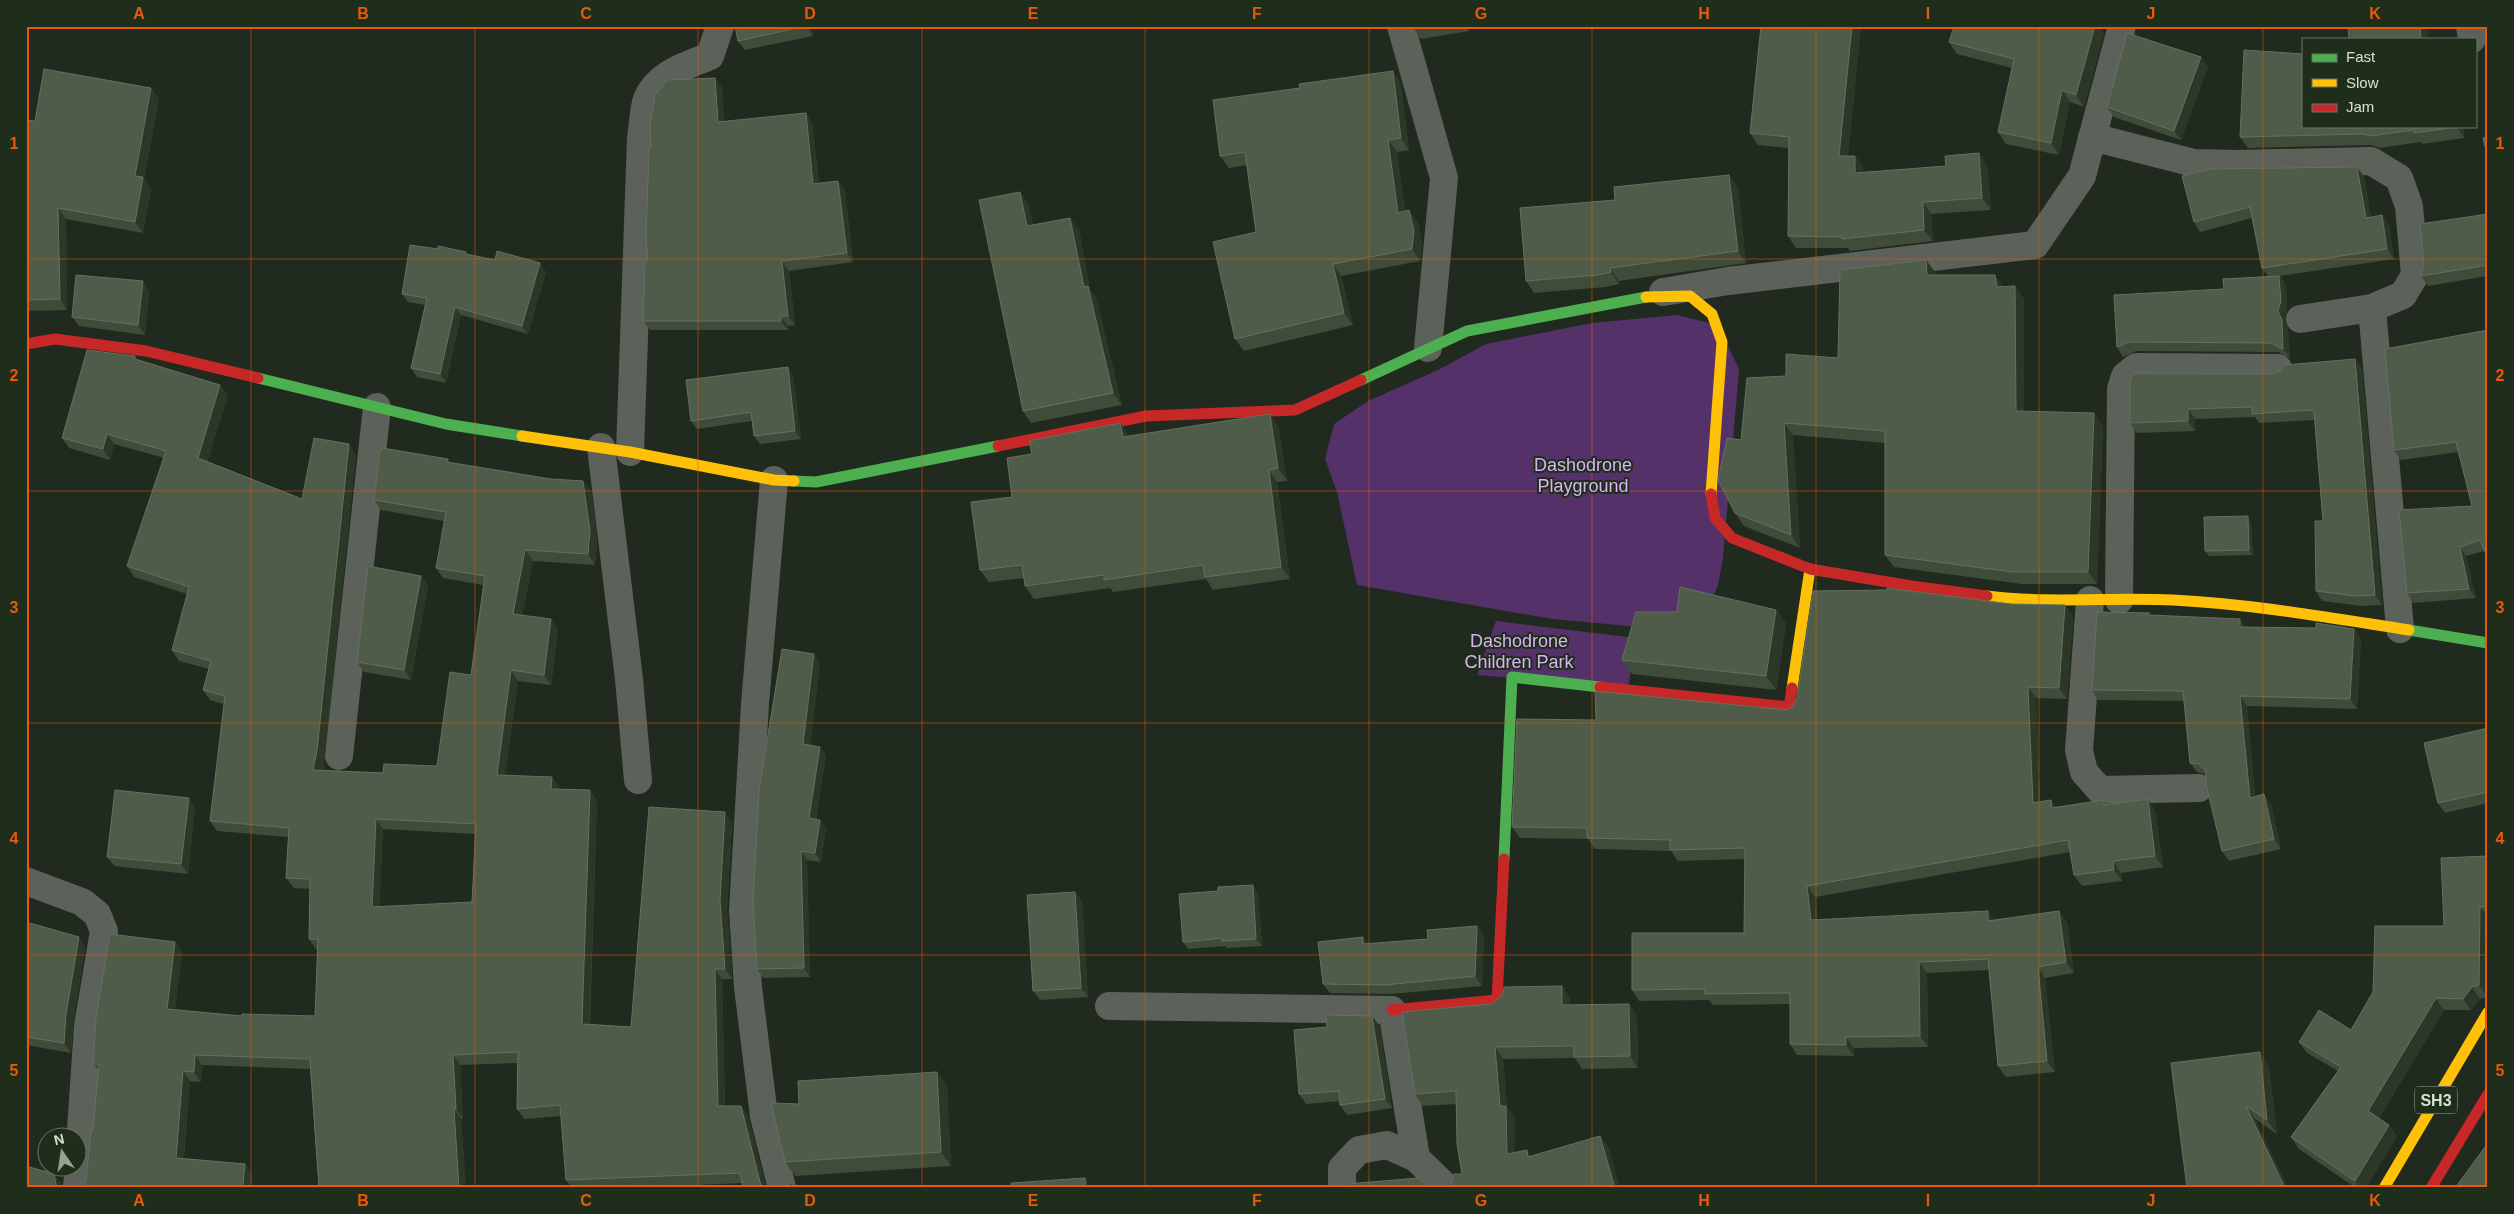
<svg xmlns="http://www.w3.org/2000/svg" width="2514" height="1214" font-family="Helvetica,sans-serif">
<style>
.green{fill:#543169}
.lines{fill:none;stroke-linecap:round;stroke-linejoin:round}
.street{stroke:#5c625a;stroke-width:28}
.fast{stroke:#4caf50;stroke-width:11}
.slow{stroke:#ffc107;stroke-width:11}
.jam{stroke:#c62828;stroke-width:11}
.wall{fill:#3e4c39;fill-rule:evenodd}
.shaded-wall{fill:#2c3827}
.building{fill:#4f5c49;stroke:#64715f;fill-rule:evenodd}
.grid{fill:none;stroke:#e8590c;stroke-width:1;stroke-opacity:0.55}
.labels{text-anchor:middle;stroke-width:4;stroke-linejoin:round;paint-order:stroke}
.shield{fill:#1e2e1a;stroke:#a0ab9c;stroke-width:1}
.shield-label{font-size:16px;font-weight:bold;fill:#d7e0d3}
.park-label{font-size:18px;fill:#d9b4f2;stroke:#1e2e1a}
.neatline{fill:none;stroke:#e8590c;stroke-width:2}
.grid-label{font-size:16px;text-anchor:middle;font-weight:bold;fill:#e8590c}
</style>
<rect width="100%" height="100%" fill="#212a1e"/>
<path class="green" d="M1677,315L1709,323L1723,336L1739,369L1723,558L1718,585L1701,625L1639,627L1552,619L1357,585L1337,492L1325,459L1334,424L1368,401L1438,370L1486,344L1592,323Z
M1496,621L1636,638L1628,688L1477,675Z"/>
<g class="lines">
<path class="street" d="M1401,26L1444,178L1428,348
M2470,26L2472,39
M2092,137L2194,163L2236,164L2371,161L2399,178L2409,206L2415,275L2403,295L2372,308L2300,319
M1663,292L1728,281L2035,245L2082,176L2122,26
M2372,308L2400,629
M601,447L629,679L638,780
M630,452L641,138C643,126 643,111 647,99C658,73 686,66 710,56L720,26
M774,480L755,704L743,911L748,987L764,1116L782,1188
M2090,600L2079,750L2084,772L2100,790L2199,788
M2119,600L2121,389L2125,376L2136,367L2278,368
M339,756L377,407
M26,881L82,902L97,914L104,931L88,1026L77,1188
M1109,1006L1392,1010L1416,1158
M1342,1188V1168L1359,1150L1387,1145L1416,1158L1447,1188"/>
<path class="fast" d="M258,378L446,424L522,436
M1361,380L1467,331L1646,297
M794,481L816,482L998,446
M2409,630L2488,643
M1504,859L1512,677L1600,687"/>
<path class="slow" d="M1646,297L1690,296L1712,314L1722,342L1711,494
M522,436L630,452L774,480L794,481
M1987,596C2049,604 2111,597 2173,600C2252,604 2331,618 2409,630
M1792,688L1810,569
M2384,1188L2488,1012"/>
<path class="jam" d="M26,344L55,339L146,351L258,378
M998,446L1146,416L1295,410L1361,380
M1711,494L1715,518L1732,538L1810,569L1911,586L1987,596
M1600,687L1789,707L1792,688
M1392,1010L1497,1000L1504,859
M2431,1188L2488,1094"/>
</g>
<path class="wall" d="M735,26H811L813,36L745,50L738,41Z
M1078,26H1092L1080,29Z
M1413,26H1468L1469,31L1421,39L1414,29Z
M1761,26H1861L1848,156H1855L1863,167V172L1987,165L1991,210L1931,214L1933,241L1850,251L1848,248H1796L1788,236L1789,148L1758,145L1750,133Z
M1954,26H2099L2104,33L2084,107L2070,102L2059,155L2006,144L1998,132L2012,68L1957,54L1949,42Z
M2208,67L2181,140L2114,117L2107,107Z
M1393,71L1401,84L1409,150L1397,152L1405,211L1418,223L1422,244L1420,261L1341,276L1353,325L1244,351L1235,339L1256,232L1247,165L1229,168L1220,156L1300,88Z
M715,78L722,88L724,122H812L819,183L838,181L845,191L853,262L789,271L795,325L788,326V330H650L643,321L648,260Z
M151,88L159,99L144,179L151,189L143,233L66,219L67,310L26,311V120L35,121Z
M2463,126L2464,138L2422,144L2421,142L2379,148L2371,145L2248,148L2240,137Z
M2357,167L2364,177L2371,217L2382,215L2389,225L2394,259L2280,276L2286,286L2287,311L2285,321L2288,329L2290,358L2278,352L2136,351L2123,357L2117,347L2224,289L2268,276L2262,268L2252,218L2200,232L2194,222Z
M1729,175L1738,187L1746,263L1619,281V284L1606,287L1534,293L1526,281L1615,200Z
M1020,192L1028,204L1033,225L1079,230L1090,290L1096,298L1122,405L1031,423L1023,411Z
M2488,214V276L2428,286L2421,276Z
M468,255L546,272L528,334L461,315L446,383L417,377L411,368L425,305L408,302L402,294Z
M1926,260L1935,272V275H1995L2003,287L2024,299V411L2103,426L2097,584H2022L1894,567L1885,555V443L1793,435L1800,548L1744,526L1735,513L1741,440L1786,376L1838,358Z
M149,291L145,335L79,326L72,317Z
M2488,330L2484,551L2466,556L2476,598L2413,603L2407,593L2472,506L2458,452L2401,460L2394,450Z
M138,360L228,395L207,462L302,499L356,454L324,761L323,770L383,773L437,766L471,675L483,585L443,578L436,568L444,521L381,510L374,500L448,459L450,463L591,491L597,541L595,565L533,561L522,615L558,629L551,685L518,681L505,775L559,787V789L590,790L597,800L590,1024L631,1027L732,823L727,910L732,979H722L725,1106H741L748,1116L766,1188H743L742,1183L634,1188H572L566,1180L561,1116L524,1119L517,1109V1063L460,1065L463,1119H461L466,1188H319L310,1069L202,1065L201,1082L190,1081L184,1158L245,1164L252,1174L251,1187L86,1182L93,1130L99,1071L93,1064L175,942L182,952L175,1010L242,1016H315L318,949H316L309,939L310,889L294,888L286,878L288,837L217,831L210,821L224,704L210,700L203,690L209,669L179,661L172,650L187,594L134,577L127,566L164,458L114,444L110,460L69,448L62,438ZM383,829L475,834L472,902L379,907Z
M2362,368L2382,605L2362,606L2322,601L2316,591L2323,521L2315,420L2259,423L2255,417L2195,419V431L2137,433L2130,423L2271,374Z
M793,375L801,439L760,444L754,436L752,421L697,429L691,421Z
M1120,423L1129,436L1278,426L1287,481L1277,482L1290,579L1213,590L1206,579L1113,592L1110,588L1034,599L1025,586L1024,578L989,582L980,570L1032,454Z
M2251,521L2253,555L2209,556L2205,551Z
M421,576L428,585L411,680L364,672L357,662Z
M1776,610L1786,624L1776,690L1632,674L1622,660Z
M2151,615L2246,627L2361,638L2357,709L2247,706L2255,796L2271,804L2281,849L2229,861L2222,851L2206,774L2197,772L2190,763L2184,701L2098,700L2092,690Z
M2073,616L2067,699L2036,698L2040,801L2051,800L2056,807L2104,800L2107,805L2155,810L2163,867L2121,873L2122,881L2082,886L2074,875L2070,852L1815,897L1817,919L1995,920L2059,911L2067,922L2074,973L2045,978L2055,1072L2006,1077L1998,1066L1989,970L1927,973L1928,1047L1854,1048V1056L1797,1055L1790,1044V1004L1713,1005L1709,1000L1639,1001L1632,990L1744,933L1745,859L1678,861L1671,851L1595,849L1588,839L1520,838L1512,827L1596,720L1787,710Z
M820,662L810,745L826,755L816,819L826,828L821,862L807,860L810,977L763,978L757,969Z
M2488,728V803L2445,813L2438,803Z
M195,808L188,874L114,866L107,857Z
M2488,856V947L2487,997L2480,999L2471,1010H2444L2379,1118L2389,1125L2397,1136L2366,1188H2356L2299,1149L2291,1137L2338,1071L2307,1053L2299,1042L2351,1030L2444,926Z
M1075,892L1082,901L1088,997L1040,1000L1033,991Z
M1258,893L1262,946L1227,948L1225,946L1188,949L1183,942Z
M26,922L85,947L73,1023L71,1053L26,1045Z
M1484,935L1482,986L1391,994L1330,993L1323,984L1367,944L1428,939Z
M1570,998V1005L1637,1015L1638,1068L1582,1069L1575,1058L1503,1059L1507,1107L1515,1118V1152L1531,1156L1600,1136L1609,1148L1450,1187L1462,1174L1456,1104L1423,1106L1415,1094Z
M1379,1025L1392,1108L1347,1115L1340,1105V1101L1306,1104L1299,1094Z
M2269,1066L2277,1134L2255,1119L2288,1188H2187Z
M937,1072L947,1086L951,1166L795,1176L785,1162L799,1104Z"/>
<path class="shaded-wall" d="M806,26H811L813,36Z
M1852,26H1861L1847,167L1839,156Z
M2092,26H2099L2104,33L2084,107L2076,95Z
M2420,26H2427L2428,39H2421Z
M2201,57L2208,67L2181,140L2174,131Z
M1393,71L1401,84L1409,150L1401,138Z
M715,78L722,88L725,132L718,122Z
M151,88L159,99L144,179L151,189L143,233L135,222V176Z
M2062,90L2070,102L2059,155L2051,143Z
M806,113L812,122L820,194L813,184Z
M2456,126H2463L2464,138L2457,127Z
M1388,140L1397,152L1407,225L1398,213Z
M1979,153L1987,165L1991,210L1982,198Z
M1855,156L1863,167V185L1855,173Z
M2357,167L2364,177L2373,228L2366,218Z
M1729,175L1738,187L1746,263L1738,251Z
M838,181L845,191L853,262L847,253Z
M1020,192L1028,204L1036,238L1027,226Z
M1923,202L1931,214L1933,241L1924,230Z
M58,208L66,219L67,310L60,299Z
M1409,210L1418,223L1422,244L1420,261L1412,249Z
M2382,215L2389,225L2394,259L2387,249Z
M1070,218L1079,230L1090,290L1096,298L1122,405L1113,393L1084,287Z
M1926,260L1935,272L1936,287L1927,275Z
M782,261L789,271L795,325L788,316Z
M540,263L546,272L528,334L522,326Z
M1333,264L1341,276L1353,325L1344,313Z
M1610,268L1619,281V284L1611,272Z
M1995,275L2004,288L1997,287Z
M2279,276L2286,286L2287,311L2285,321L2288,329L2290,358L2283,349L2278,311Z
M143,281L149,291L145,335L138,325Z
M2015,286L2024,299V423L2016,411Z
M455,307L461,315L446,383L440,374Z
M781,316L788,326V330L781,321Z
M2355,359L2362,368L2382,605L2375,595Z
M788,367L793,375L801,439L795,431Z
M220,385L228,395L205,469L198,458Z
M2188,409L2195,419V431L2188,421Z
M2094,413L2103,426L2097,584L2088,572Z
M1270,414L1278,426L1287,481L1278,468Z
M1120,423L1129,435L1132,450L1123,437Z
M1784,423L1793,435L1800,548L1791,535Z
M107,434L114,444L110,460L103,449Z
M349,444L356,454L324,761L320,780L313,770Z
M1269,470L1277,482L1290,579L1281,567Z
M583,481L591,491L597,541L595,565L588,554Z
M2248,516L2251,521L2253,555L2249,550Z
M2460,547L2466,556L2476,598L2469,589Z
M525,550L533,561L521,624L513,614Z
M421,576L428,585L411,680L404,670Z
M2065,605L2073,616L2067,699L2059,688Z
M1776,610L1786,624L1776,690L1766,676Z
M551,619L558,629L551,685L544,675Z
M2240,619L2247,628L2240,627Z
M2354,629L2361,638L2357,709L2350,699Z
M814,654L820,662L809,753L803,744Z
M511,670L518,681L504,785L497,775Z
M2028,687L2036,698L2040,814L2033,803Z
M2240,696L2247,706L2256,807L2250,798Z
M820,747L826,755L815,827L809,818Z
M552,777L559,787V799L551,789Z
M590,790L597,800L589,1034L582,1024Z
M2264,794L2271,804L2281,849L2274,839Z
M189,798L195,808L188,874L181,864Z
M2148,799L2155,810L2163,867L2155,856Z
M2051,800L2058,811L2052,808Z
M725,812L732,823L727,910L732,979L725,969L720,900Z
M376,819L383,829L379,917L372,907Z
M820,820L826,828L821,862L815,853Z
M801,851L807,860L810,977L804,968Z
M2113,861L2121,873L2122,881L2114,870Z
M1253,885L1258,893L1262,946L1256,939Z
M1807,886L1815,897L1819,931L1811,920Z
M1075,892L1082,901L1088,997L1081,988Z
M2480,907L2488,917L2487,997L2479,985Z
M1988,911L1996,922L1988,921Z
M2059,911L2067,922L2074,973L2066,962Z
M1477,926L1484,935L1482,986L1475,976Z
M79,937L85,947L73,1023L71,1053L64,1043L66,1014Z
M1363,937L1369,947L1363,944Z
M175,942L182,952L174,1019L167,1009Z
M1919,962L1927,973L1928,1047L1920,1036Z
M2038,967L2045,978L2055,1072L2047,1061Z
M715,969L722,979L725,1116L718,1106Z
M1562,986L1570,998V1017L1562,1005Z
M2472,987L2480,999L2471,1010L2463,999Z
M2436,998L2444,1010L2376,1122L2368,1111Z
M1629,1004L1637,1015L1638,1068L1630,1056Z
M1372,1016L1379,1025L1392,1108L1385,1099Z
M1846,1037L1854,1048V1056L1846,1045Z
M1495,1047L1503,1059L1507,1107L1515,1118V1165L1507,1154L1500,1106Z
M2260,1052L2269,1066L2277,1134L2267,1120Z
M195,1055L202,1065L201,1082L194,1072Z
M453,1055L460,1065L463,1119L456,1109Z
M183,1071L190,1081L183,1168L176,1158Z
M937,1072L947,1086L951,1166L941,1152Z
M741,1106L748,1116L766,1188H763L760,1182Z
M2246,1106L2255,1119L2288,1188H2285Z
M454,1109L461,1119L466,1188H459Z
M2389,1125L2397,1136L2366,1188H2360L2355,1181Z
M1600,1136L1609,1148L1620,1188H1615Z
M1527,1150L1535,1161L1528,1157Z
M245,1164L252,1174L251,1188L243,1186Z
M54,1174L62,1184V1188H58L56,1184Z
M1085,1178L1092,1187V1188H1086Z
M790,1181L794,1188H791Z"/>
<path class="building" d="M735,26H806L738,41Z
M1413,26H1432L1414,29Z
M1761,26H1852L1839,156H1855V173L1946,166L1945,156L1979,153L1982,198L1923,202L1924,230L1842,239V237L1788,236L1789,137L1750,133Z
M1954,26H2095L2076,95L2062,90L2051,143L1998,132L2014,59L1949,42Z
M2348,26H2420L2421,39H2349Z
M2127,33L2201,57L2174,131L2107,107Z
M2244,50L2303,54V126H2456L2457,127L2414,133V130L2371,136L2363,134L2240,137Z
M44,69L151,88L135,176L143,177L135,222L58,208L60,299L26,300V120L35,121Z
M1393,71L1401,138L1388,140L1398,213L1409,210L1414,231L1412,249L1333,264L1344,313L1235,339L1213,242L1256,232L1245,152L1220,156L1213,100L1300,88L1299,84Z
M715,78L718,122L806,113L813,184L838,181L847,253L782,261L788,316H781V321H643L645,260H648L646,238L649,148H651L650,126L655,95L667,80Z
M2488,137V158L2483,138Z
M2357,167L2366,218L2382,215L2387,249L2262,268L2250,207L2194,222L2182,176L2210,169Z
M1729,175L1738,251L1610,268L1611,272L1597,275L1526,281L1520,208L1615,200L1614,187Z
M1020,192L1027,226L1070,218L1084,287L1088,286L1113,393L1023,411L979,200Z
M2488,214V265L2421,276L2424,264L2420,224Z
M410,245L438,249V246L466,252V254L495,260L497,251L540,263L522,326L455,307L440,374L411,368L427,298L402,294Z
M1926,260L1927,275H1995L1997,287L2015,286L2016,411L2094,413L2088,572H2013L1885,555V431L1784,423L1791,535L1735,513L1718,480L1727,438L1741,440L1747,378L1786,376V354L1838,358L1840,270Z
M76,275L143,281L138,325L72,317Z
M2279,276L2281,301L2278,311L2282,320L2283,349L2271,343L2129,342L2117,347L2114,295L2224,289L2223,279Z
M2488,330V559L2480,540L2460,547L2469,589L2407,593L2399,510L2472,506L2456,442L2394,450L2385,349Z
M87,350L135,356V359L220,385L198,458L302,499L314,438L349,444L317,751L313,770L383,773L384,764L437,766L450,672L471,675L485,576L436,568L446,512L374,500L380,450H382V448L448,459L447,462L551,479L583,481L590,531L588,554L525,550L513,614L551,619L544,675L511,670L497,775L552,777L551,789L590,790L582,1024L631,1027L649,807L725,812L720,900L725,969H715L718,1106H741L760,1182L763,1188H743L740,1173L566,1180L560,1105L517,1109L518,1052L453,1055L456,1109H454L459,1187L319,1188L310,1059L195,1055L194,1072L183,1071L176,1158L245,1164L243,1186L262,1188H80L86,1182L91,1130H93L99,1064H93L96,1018L110,934L175,942L167,1009L242,1016V1014L315,1016L318,939H309L310,879L286,878L289,828L210,821L225,696L203,690L211,661L172,650L189,587L127,566L166,451L107,434L103,449L62,438ZM376,819L476,824L472,902L372,907Z
M2355,359L2375,595L2356,596L2316,591L2315,521H2323L2314,412L2311,410L2252,414V407L2188,409V421L2130,423V382L2132,375L2135,373L2271,374L2279,372L2285,365Z
M788,367L795,431L754,436L751,412L691,421L686,380Z
M1270,414L1278,468L1269,470L1281,567L1205,577L1203,565L1104,580V575L1025,586L1022,565L980,570L971,502L1012,497L1007,458L1032,454L1029,441L1120,423L1123,437Z
M2248,516L2249,550L2205,551L2204,517Z
M368,566L421,576L404,670L357,662Z
M1680,587L1776,610L1766,676L1622,660L1636,612H1677Z
M1887,588L2011,604L2065,605L2059,688L2028,687L2033,803L2051,800L2052,808L2104,800V805L2148,799L2155,856L2113,861L2114,870L2074,875L2068,840L1807,886L1811,920L1988,911V921L2059,911L2066,962L2038,967L2047,1061L1998,1066L1988,959L1919,962L1920,1036L1846,1037V1045L1790,1044V993L1705,994V989L1632,990V933H1744L1745,848L1670,850V840L1587,838V828L1512,827L1517,719L1596,720L1595,691L1787,710L1793,706L1797,698L1813,591L1887,590Z
M2097,612L2149,613V615L2240,619V627L2316,628V623L2354,629L2350,699L2240,696L2250,798L2264,794L2274,839L2222,851L2206,784V771L2199,764L2190,763L2183,691L2092,690Z
M782,649L814,654L803,744L820,747L809,818L820,820L815,853L801,851L804,968L757,969L753,902L759,790Z
M2488,728V792L2438,803L2424,743Z
M115,790L189,798L181,864L107,857Z
M2488,856V906L2480,907L2479,985L2472,987L2463,999L2436,998L2368,1111L2389,1125L2355,1181L2291,1137L2341,1067L2299,1042L2319,1010L2351,1030L2373,992L2375,926H2444L2441,858Z
M1253,885L1256,939L1222,941V938L1183,942L1179,894L1218,891V887Z
M1075,892L1081,988L1033,991L1027,895Z
M26,922L79,937L66,1014L64,1043L26,1037Z
M1477,926L1475,976L1385,985L1323,984L1318,942L1363,937V944L1428,939L1427,930Z
M1562,986V1005L1629,1004L1630,1056L1574,1057V1046L1495,1047L1500,1106H1506L1507,1154L1527,1150L1528,1157L1600,1136L1615,1188H1449L1450,1187L1454,1174H1462L1457,1144L1456,1091L1415,1094L1402,1012L1491,1004L1502,996L1504,987Z
M1326,1015L1372,1016L1385,1099L1340,1105L1339,1091L1299,1094L1294,1030L1327,1027Z
M2260,1052L2267,1120L2246,1106L2285,1188H2187L2171,1063Z
M937,1072L941,1152L785,1162L771,1103L799,1104L798,1081Z
M2488,1143V1188H2455Z
M26,1166L54,1174L56,1184L59,1188H26Z
M1085,1178L1086,1188H1011V1183Z
M1418,1178L1430,1188H1344L1347,1184Z
M790,1181L791,1188H786Z"/>
<path class="grid" d="M251,26V1188M475,26V1188M698,26V1188M922,26V1188M1145,26V1188M1369,26V1188M1592,26V1188M1816,26V1188M2039,26V1188M2263,26V1188M26,259H2488M26,491H2488M26,723H2488M26,955H2488"/>
<g class="labels">
<rect class="shield" x="2415" y="1086.5" width="42" height="27" rx="4"/>
<g class="shield-label">
<text x="2436" y="1106">SH3</text>
</g>
<g class="park-label">
<text x="1583" y="471">Dashodrone<tspan x="1583" dy="21">Playground</tspan></text>
<text x="1519" y="647">Dashodrone<tspan x="1519" dy="21">Children Park</tspan></text>
</g>
</g>
<rect width="2514" height="1214" fill="none" stroke="#1e2e1a" stroke-width="55"/>
<rect x="2302" y="38" width="175" height="90" fill="#1e2e1a" stroke="#687564"/>
<rect x="2312" y="54" width="25" height="8" fill="#4caf50" stroke="#687564"/>
<text x="2346" y="62" font-size="15" fill="#d7e0d3">Fast</text>
<rect x="2312" y="79" width="25" height="8" fill="#ffc107" stroke="#687564"/>
<text x="2346" y="88" font-size="15" fill="#d7e0d3">Slow</text>
<rect x="2312" y="104" width="25" height="8" fill="#c62828" stroke="#687564"/>
<text x="2346" y="112" font-size="15" fill="#d7e0d3">Jam</text>
<g transform="translate(62 1152) rotate(347)"><circle r="24" fill="#1e2e1a" stroke="#687564"/>
<path d="M0-4L9 19L0 12L-9 19Z" fill="#97a094"/>
<text y="-8" font-size="14" font-weight="bold" text-anchor="middle" fill="#d7e0d3">N</text>
</g>
<rect x="28" y="28" width="2458" height="1158" class="neatline"/>
<g class="grid-label">
<text x="139" y="19">A</text>
<text x="363" y="19">B</text>
<text x="586" y="19">C</text>
<text x="810" y="19">D</text>
<text x="1033" y="19">E</text>
<text x="1257" y="19">F</text>
<text x="1481" y="19">G</text>
<text x="1704" y="19">H</text>
<text x="1928" y="19">I</text>
<text x="2151" y="19">J</text>
<text x="2375" y="19">K</text>
<text x="14" y="149">1</text>
<text x="2500" y="149">1</text>
<text x="14" y="381">2</text>
<text x="2500" y="381">2</text>
<text x="14" y="613">3</text>
<text x="2500" y="613">3</text>
<text x="14" y="844">4</text>
<text x="2500" y="844">4</text>
<text x="14" y="1076">5</text>
<text x="2500" y="1076">5</text>
<text x="139" y="1206">A</text>
<text x="363" y="1206">B</text>
<text x="586" y="1206">C</text>
<text x="810" y="1206">D</text>
<text x="1033" y="1206">E</text>
<text x="1257" y="1206">F</text>
<text x="1481" y="1206">G</text>
<text x="1704" y="1206">H</text>
<text x="1928" y="1206">I</text>
<text x="2151" y="1206">J</text>
<text x="2375" y="1206">K</text>
</g>
</svg>
